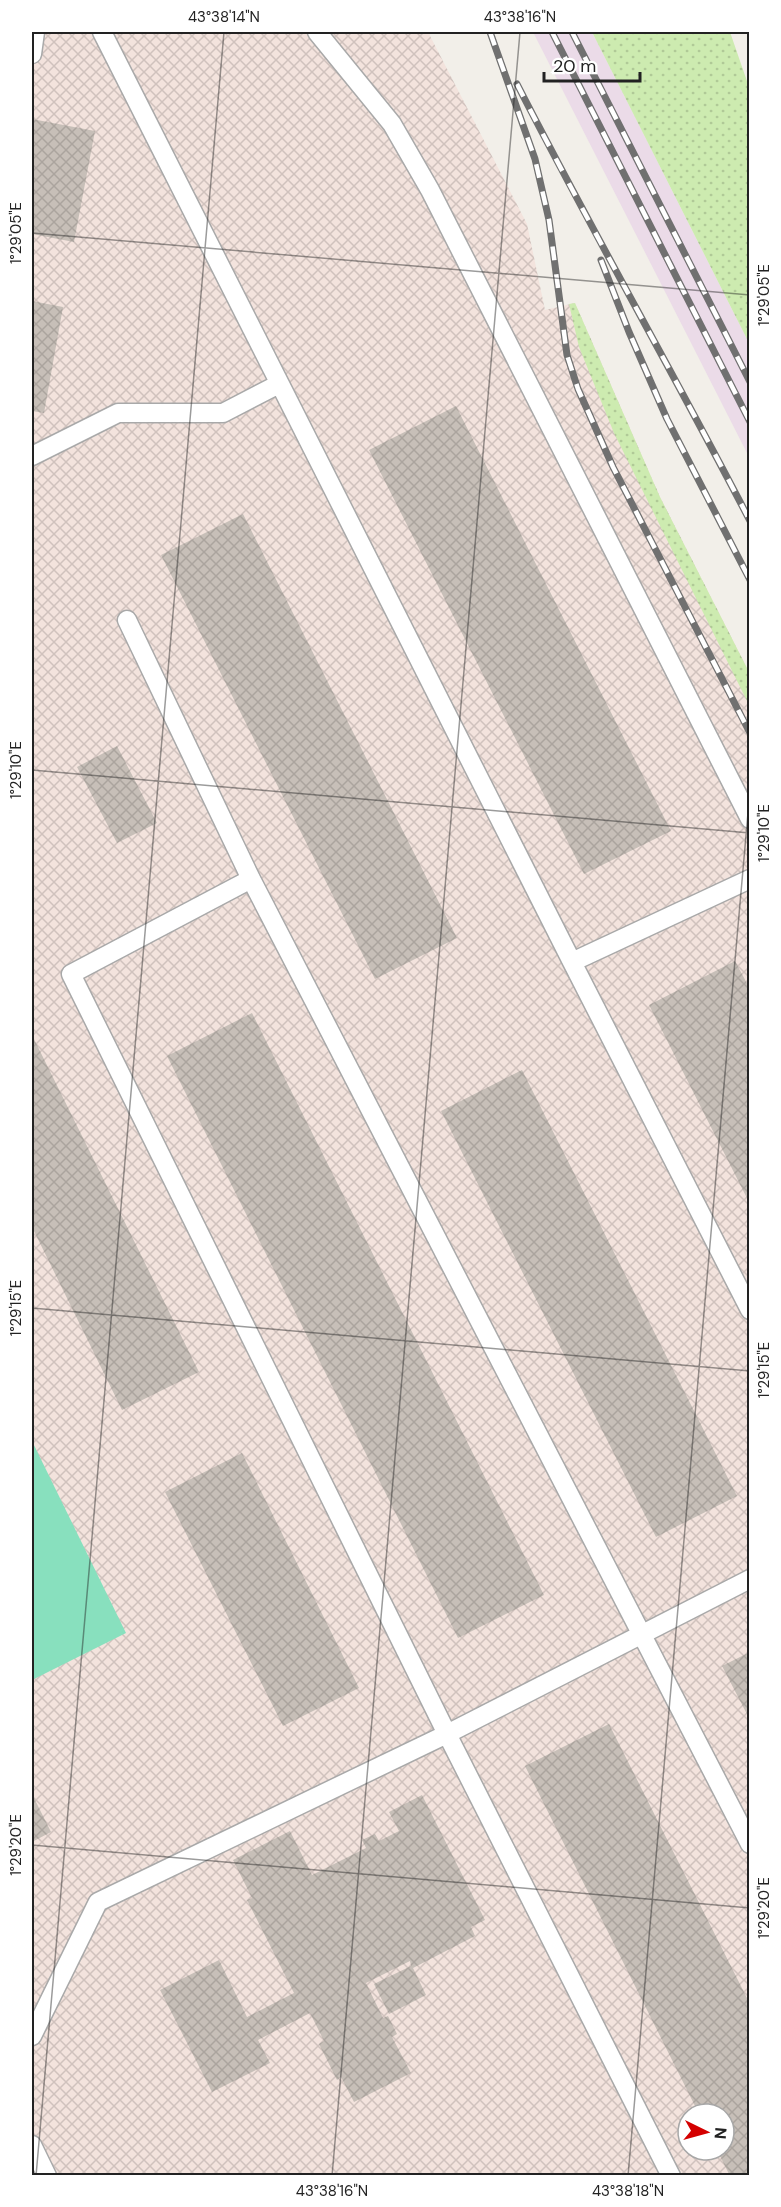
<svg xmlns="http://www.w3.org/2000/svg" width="781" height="2207" font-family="'DM Sans',sans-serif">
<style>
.military{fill:url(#military-cross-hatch);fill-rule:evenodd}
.railway{fill:#ebdbe8}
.grass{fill:url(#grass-dots)}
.pitch{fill:#88e0be}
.building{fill:url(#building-cross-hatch)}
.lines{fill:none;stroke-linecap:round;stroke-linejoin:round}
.lane-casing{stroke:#a9a9a9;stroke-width:21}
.lane{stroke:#fff;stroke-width:18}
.rail-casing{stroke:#707070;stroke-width:7}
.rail{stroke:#fff;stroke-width:4.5;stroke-dasharray:14;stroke-linecap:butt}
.ticks{fill:none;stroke:#222;stroke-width:1.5;stroke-opacity:0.45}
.neatline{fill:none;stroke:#222;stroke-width:2}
.ticks-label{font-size:15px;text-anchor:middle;fill:#222}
</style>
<defs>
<pattern id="military-cross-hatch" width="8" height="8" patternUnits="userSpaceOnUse" patternTransform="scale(1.5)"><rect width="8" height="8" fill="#f3e3dd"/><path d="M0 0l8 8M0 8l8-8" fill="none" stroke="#d0c2bd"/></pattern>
<pattern id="grass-dots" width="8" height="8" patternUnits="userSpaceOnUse" patternTransform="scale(1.5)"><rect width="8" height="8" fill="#cdebb0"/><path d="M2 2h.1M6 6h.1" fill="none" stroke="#b0c997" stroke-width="1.8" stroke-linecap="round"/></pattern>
<pattern id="building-cross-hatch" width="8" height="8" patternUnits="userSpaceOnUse" patternTransform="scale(1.5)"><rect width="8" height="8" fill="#c7bfb8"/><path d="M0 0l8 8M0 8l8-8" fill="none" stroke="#aba49e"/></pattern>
</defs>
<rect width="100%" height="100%" fill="#f2efe9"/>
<path class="military" d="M32,32H428L527,224L545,310L575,303L660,497L749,672V2175L32,2176ZM688,2114H724V2150H688Z"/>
<path class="railway" d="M533,32H592L749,343V457Z"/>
<path class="grass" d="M592,32H730L749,87V343Z
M575,303L660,497L749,672V705L614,433L579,347L569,304Z"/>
<path class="pitch" d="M32,1441L126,1633L32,1680Z"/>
<path class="building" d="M32,119L95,131L74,242L32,234Z
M32,301L63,307L44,413L32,411Z
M456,406L671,831L584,874L369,450Z
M243,514L457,938L375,979L161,555Z
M117,746L157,823L117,843L77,767Z
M735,961L750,989V1204L649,1005Z
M252,1013L544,1595L458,1638L167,1056Z
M32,1035L199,1372L122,1410L32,1227Z
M522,1070L737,1496L656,1537L441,1111Z
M242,1453L359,1688L283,1726L165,1492Z
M750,1652V1720L722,1666Z
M609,1724L750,2004V2176H730L717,2150H724V2114H699L525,1766Z
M32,1794L51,1832L32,1842Z
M422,1795L485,1920L471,1927L475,1936L413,1968L426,1995L389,2014L374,1984L411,1966L410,1961L366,1983L383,2018L388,2016L397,2034L392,2037L411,2073L354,2102L341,2077L337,2080L319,2044L324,2041L310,2013L258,2040L270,2063L212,2092L160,1990L219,1960L247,2017L294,1993L247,1900L252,1898L233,1860L290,1831L312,1875L366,1848L362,1840L375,1834L379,1841L399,1831L389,1812Z"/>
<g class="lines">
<defs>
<path id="lane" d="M102,32L572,962
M317,32L392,124L430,190L750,819
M32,54L35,32
M32,456L118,413H223L279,384
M127,620L251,879L750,1844
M251,879L71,974L447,1734L671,2176
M750,879L572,962L750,1310
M32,2036L98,1902L447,1734L750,1579
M32,2145L47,2176"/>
</defs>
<use href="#lane" class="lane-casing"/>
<use href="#lane" class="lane"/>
<defs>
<path id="rail" d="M490,32L535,159L549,220L567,355L578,389L613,467L750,733
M552,32L750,422
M572,32L750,382
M517,84C592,231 674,374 750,521
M601,260L629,332L667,419L750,580"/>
</defs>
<use href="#rail" class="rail-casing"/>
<use href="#rail" class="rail"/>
</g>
<path class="ticks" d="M32,233L750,295M32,770L750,833M32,1308L750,1371M32,1845L750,1908M36,2176L224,32M332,2176L520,32M628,2176L750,790"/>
<rect width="781" height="2207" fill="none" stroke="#ffffff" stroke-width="66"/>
<g transform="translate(706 2132) rotate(95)"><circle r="28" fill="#ffffff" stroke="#a7a7a7" stroke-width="1.5"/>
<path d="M0-4.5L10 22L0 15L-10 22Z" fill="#d40000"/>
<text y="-9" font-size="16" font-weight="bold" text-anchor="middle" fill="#222222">N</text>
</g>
<path d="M544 72v9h96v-9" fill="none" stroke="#222222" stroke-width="3"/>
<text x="553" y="72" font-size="18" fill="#222222" stroke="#ffffff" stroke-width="4.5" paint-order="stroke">20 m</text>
<rect x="33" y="33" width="715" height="2141" class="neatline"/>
<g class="ticks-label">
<text x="224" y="22">43°38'14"N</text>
<text x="520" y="22">43°38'16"N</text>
<text transform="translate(16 233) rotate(-90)" y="5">1°29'05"E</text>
<text transform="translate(764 295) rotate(-90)" y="5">1°29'05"E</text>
<text transform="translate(16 770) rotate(-90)" y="5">1°29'10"E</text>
<text transform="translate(764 833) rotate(-90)" y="5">1°29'10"E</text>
<text transform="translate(16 1308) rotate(-90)" y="5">1°29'15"E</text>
<text transform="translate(764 1370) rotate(-90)" y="5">1°29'15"E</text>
<text transform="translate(16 1845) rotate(-90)" y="5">1°29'20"E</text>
<text transform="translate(764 1908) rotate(-90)" y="5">1°29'20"E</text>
<text x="332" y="2196">43°38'16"N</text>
<text x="628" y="2196">43°38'18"N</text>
</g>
</svg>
